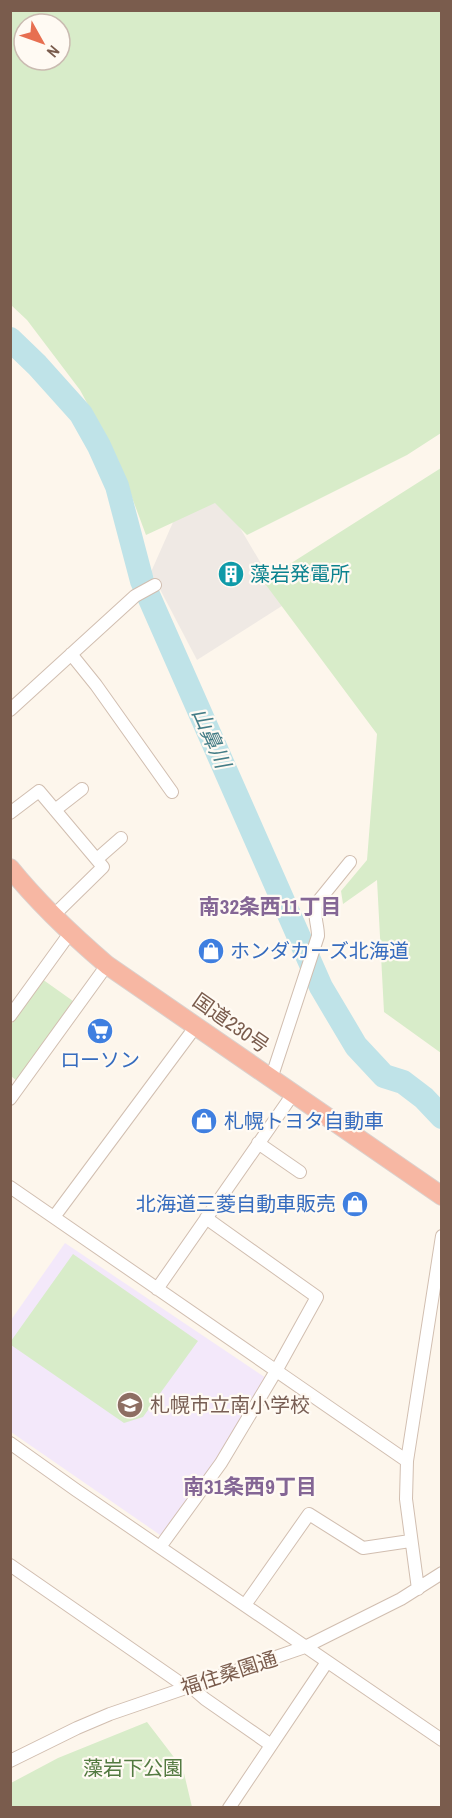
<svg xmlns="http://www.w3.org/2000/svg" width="452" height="1818" font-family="'Archivo Narrow','Noto Sans JP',sans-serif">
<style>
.industrial{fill:#efe9e4}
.education{fill:#f3e8fa}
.green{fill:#d8ecc9;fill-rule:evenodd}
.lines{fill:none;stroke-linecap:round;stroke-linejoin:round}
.river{stroke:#bfe3e8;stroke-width:24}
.minor-casing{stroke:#d1beb0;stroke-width:14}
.highway-casing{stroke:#dad1cd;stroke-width:20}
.minor{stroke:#fff;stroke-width:12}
.highway{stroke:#f7b7a3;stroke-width:18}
.labels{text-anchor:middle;stroke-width:4.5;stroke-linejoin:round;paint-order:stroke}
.culture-label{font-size:20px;fill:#0d838f;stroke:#fffaf3;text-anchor:start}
.shop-label{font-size:20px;fill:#366cbe;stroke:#fffaf3;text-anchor:start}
.street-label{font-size:20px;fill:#7a5c4d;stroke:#fffaf3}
.education-label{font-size:20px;fill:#785e54;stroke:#fffaf3;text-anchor:start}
.park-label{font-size:20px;fill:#537a41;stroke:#fffaf3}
.water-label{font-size:21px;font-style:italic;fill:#437c86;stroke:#fffaf3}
.neighbourhood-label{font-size:21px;font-weight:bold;fill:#846695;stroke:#fffaf3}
</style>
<rect width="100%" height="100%" fill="#fdf6ec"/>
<path class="industrial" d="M220,494L285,604L197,660L151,572L174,520Z"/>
<path class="education" d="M65,1243L266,1378L218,1460L163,1537L11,1432V1320Z"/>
<path class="green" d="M10,11H441V433L407,455L247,535L215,503L146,535L118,460L80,390L27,320L11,305ZM24,24H60V60H24Z
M441,468V1053L384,1012L377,880L343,904L341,891L367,860L377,734L263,581Z
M42,979L73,1001L17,1081L11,1076V1025Z
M73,1254L198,1341L143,1417L124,1423L11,1345V1341Z
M147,1722L183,1769L192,1807H11V1783L58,1758Z"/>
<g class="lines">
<path class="river" d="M10,339L37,365L81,414L99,446L117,486L142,581L321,987L356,1046L384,1076L403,1082L424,1098L442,1117"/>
<defs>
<path id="minor" d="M71,654L96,685L172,792
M10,710L135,596L155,585
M55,810L82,789
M10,813L39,791L103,867L53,916
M97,859L121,838
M10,1016L70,933
M271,1079L318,936C318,924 313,915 316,904L350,862
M10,1099L107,965
M258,1143L300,1172
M10,1187L407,1461
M54,1217L196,1026
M157,1289L293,1094
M10,1443L76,1490L442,1740
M160,1547L221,1463L276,1371L317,1297L206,1218
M10,1565L186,1687
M418,1589L406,1499L407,1461L442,1236
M245,1605L309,1514L363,1548L410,1541
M190,1686L205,1699L271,1745
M10,1761L77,1728L110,1714L305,1647L401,1599L442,1573
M229,1808L327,1662"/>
<path id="highway" d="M10,868C39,904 72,935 107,965L442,1196"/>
</defs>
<use href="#minor" class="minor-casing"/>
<use href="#highway" class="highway-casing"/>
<use href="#minor" class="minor"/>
<use href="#highway" class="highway"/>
</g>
<defs>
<symbol id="building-disc" viewBox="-11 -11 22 22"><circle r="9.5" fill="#0f9aa8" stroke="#fffaf3"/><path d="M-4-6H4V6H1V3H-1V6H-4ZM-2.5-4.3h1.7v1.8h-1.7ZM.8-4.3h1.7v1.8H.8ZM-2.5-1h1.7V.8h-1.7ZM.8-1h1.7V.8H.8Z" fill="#fff"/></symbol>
<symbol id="shop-disc" viewBox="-11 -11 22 22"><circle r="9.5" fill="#3f7fe0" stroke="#fffaf3"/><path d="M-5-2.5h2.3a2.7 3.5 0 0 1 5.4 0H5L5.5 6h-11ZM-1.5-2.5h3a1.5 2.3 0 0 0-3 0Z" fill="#fff"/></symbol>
<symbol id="supermarket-disc" viewBox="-11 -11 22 22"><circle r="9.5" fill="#3f7fe0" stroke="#fffaf3"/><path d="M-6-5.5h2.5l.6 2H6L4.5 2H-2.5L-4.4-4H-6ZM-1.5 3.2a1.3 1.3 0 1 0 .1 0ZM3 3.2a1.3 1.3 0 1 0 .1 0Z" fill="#fff"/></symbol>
<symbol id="school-disc" viewBox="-11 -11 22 22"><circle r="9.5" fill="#8d6e63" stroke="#fffaf3"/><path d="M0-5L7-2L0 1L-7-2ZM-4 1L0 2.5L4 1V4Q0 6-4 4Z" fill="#fff"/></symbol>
</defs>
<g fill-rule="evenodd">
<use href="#building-disc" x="216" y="559" width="30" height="30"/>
<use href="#shop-disc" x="196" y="936" width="30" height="30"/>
<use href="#supermarket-disc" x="85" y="1016" width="30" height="30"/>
<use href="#shop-disc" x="189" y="1106" width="30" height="30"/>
<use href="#shop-disc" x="340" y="1189" width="30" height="30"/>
<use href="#school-disc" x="115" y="1390" width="30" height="30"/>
</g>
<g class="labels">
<g class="culture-label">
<text x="250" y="581">藻岩発電所</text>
</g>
<g class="shop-label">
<text x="230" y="958">ホンダカーズ北海道</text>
<text x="100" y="1067" text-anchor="middle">ローソン</text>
<text x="224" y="1128">札幌トヨタ自動車</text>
<text x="336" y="1211" text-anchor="end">北海道三菱自動車販売</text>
</g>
<g class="street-label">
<text transform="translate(231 1023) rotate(35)" y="7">国道230号</text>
<text transform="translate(229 1673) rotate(-18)" y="7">福住桑園通</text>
</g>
<g class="education-label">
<text x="150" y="1412">札幌市立南小学校</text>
</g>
<g class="park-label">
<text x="133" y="1775">藻岩下公園</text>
</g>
<g class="water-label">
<text transform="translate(211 738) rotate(66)" y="7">山鼻川</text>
</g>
<g class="neighbourhood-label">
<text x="270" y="914">南32条西11丁目</text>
<text x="250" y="1494">南31条西9丁目</text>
</g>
</g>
<rect width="452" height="1818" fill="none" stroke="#7a5c4d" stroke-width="24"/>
<g transform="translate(42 42) rotate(130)"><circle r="28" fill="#fffaf3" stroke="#cabbb1" stroke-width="1.5"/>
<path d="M0-4.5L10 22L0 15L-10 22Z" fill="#e76f51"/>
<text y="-9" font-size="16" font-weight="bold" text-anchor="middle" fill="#7a5c4d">N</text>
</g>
</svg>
